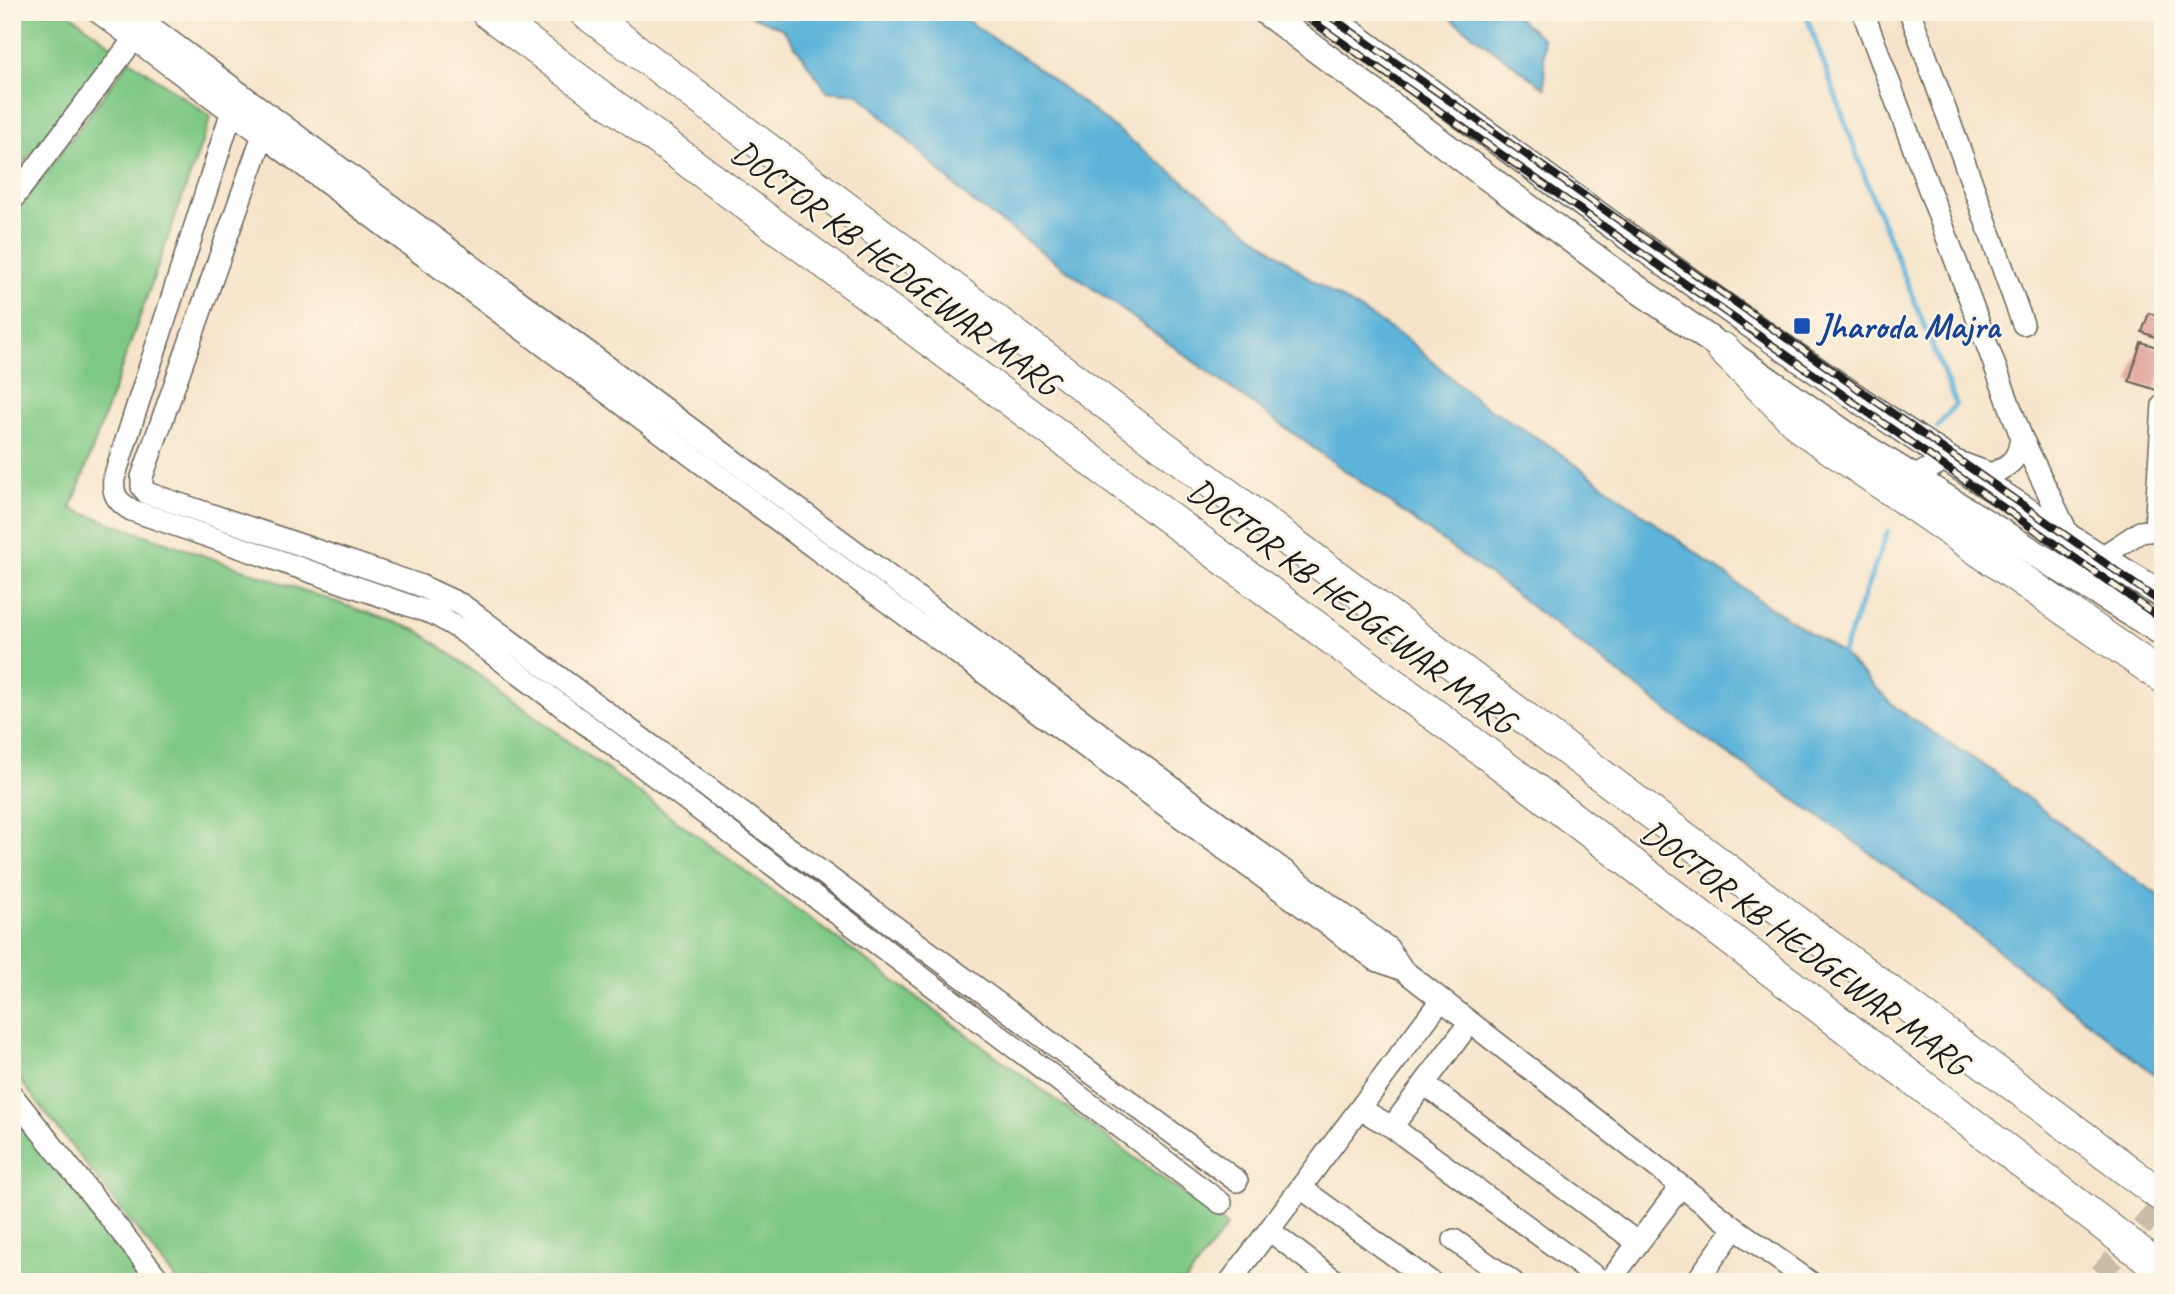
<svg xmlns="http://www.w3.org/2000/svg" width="2175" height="1294" font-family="Caveat,sans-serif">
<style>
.green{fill:#7ec885;stroke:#4d7250;stroke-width:2}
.water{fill:#5db3d9;stroke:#3c687a;stroke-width:2}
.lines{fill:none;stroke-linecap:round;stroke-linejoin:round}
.stream{stroke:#5db3d9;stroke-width:5}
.building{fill:#e09d94}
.minor-tunnel{stroke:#cabca7;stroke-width:21;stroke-dasharray:21 10;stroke-linecap:butt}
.minor-casing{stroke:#686259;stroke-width:24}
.major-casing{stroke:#686259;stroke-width:29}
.highway-casing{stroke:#686259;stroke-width:34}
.path{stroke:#686259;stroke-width:3.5;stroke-dasharray:2 5;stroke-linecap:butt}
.minor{stroke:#fff;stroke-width:21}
.major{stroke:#fff;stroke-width:26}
.highway{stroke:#fff;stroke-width:32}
.rail-casing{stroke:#1c1c1c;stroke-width:8}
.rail{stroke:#fcf5e5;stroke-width:5;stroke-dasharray:16;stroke-linecap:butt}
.transit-dot{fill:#1a4fb4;stroke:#fcf5e5;stroke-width:2.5}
.labels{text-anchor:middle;stroke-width:5;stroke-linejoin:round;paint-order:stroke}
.street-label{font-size:35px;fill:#1c1c1c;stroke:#fcf5e5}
.transit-label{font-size:35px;font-weight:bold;fill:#164399;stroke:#fcf5e5;text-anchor:start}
</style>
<rect width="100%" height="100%" fill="#fcf5e5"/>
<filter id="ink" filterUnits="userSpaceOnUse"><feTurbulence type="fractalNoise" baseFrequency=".0143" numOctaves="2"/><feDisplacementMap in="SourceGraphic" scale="14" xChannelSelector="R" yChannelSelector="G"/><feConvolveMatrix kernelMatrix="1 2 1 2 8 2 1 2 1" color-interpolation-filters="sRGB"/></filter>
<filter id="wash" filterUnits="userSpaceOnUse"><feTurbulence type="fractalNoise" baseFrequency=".00686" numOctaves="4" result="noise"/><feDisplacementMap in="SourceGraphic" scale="28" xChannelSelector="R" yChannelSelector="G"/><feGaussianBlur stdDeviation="1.57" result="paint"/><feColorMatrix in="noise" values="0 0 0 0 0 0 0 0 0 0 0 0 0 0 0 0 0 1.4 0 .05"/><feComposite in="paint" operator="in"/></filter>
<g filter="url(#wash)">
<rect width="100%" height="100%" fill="#f6e4ca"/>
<path class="green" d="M12,12H67L115,48L12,177Z
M130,60L211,117L71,509L419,631L1227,1226L1185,1282H178L12,1070V218Z
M12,1112L147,1282H12Z"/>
<path class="water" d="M742,12H954L1032,64L1313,281L1407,339L1479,402L1549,445L1768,606L1842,653L1897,709L1994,772L2112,864L2163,898V1081L1939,904L1840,831L1690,728L1506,587L969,199L859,94L827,91L783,29Z
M1442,12H1511L1543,39L1545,88Z"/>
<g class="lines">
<path class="stream" d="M1805,12L1872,196L1956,404L1937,427
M1840,660L1888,531"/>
</g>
<g id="blocks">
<path class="building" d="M2149,313L2163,318V340L2142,332Z
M2141,342L2163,349V369L2156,390L2129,381Z"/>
</g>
</g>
<g filter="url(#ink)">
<use href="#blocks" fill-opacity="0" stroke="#686259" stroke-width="2"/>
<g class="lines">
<path class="minor-tunnel" d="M2100,1274L2163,1203"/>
<defs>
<path id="minor" d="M98,12L867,587L1376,960L1403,970
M131,12L1388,948L1403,970L1735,1228L1810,1282
M1863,12L2021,436L2071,540
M1910,12L2023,324
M238,92L114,478C112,495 117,501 131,510L434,614L461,630L1221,1203
M270,115L142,477V487L147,493L419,585L462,605L1237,1181
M12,200L134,39
M1912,478L1948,458L1991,474C2012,465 2019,458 2021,436
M2155,529L2163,405
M2100,558L2140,532L2163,529
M1424,1084L1638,1243
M12,1095L161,1282
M1360,1109L1392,1127L1603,1282
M1392,1127L1470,1022
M1301,1188L1431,1282
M1269,1230L1337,1282
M1454,1240L1513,1282
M1230,1282L1441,1000
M1609,1282L1681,1186
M1696,1282L1735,1228"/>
<path id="major" d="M1266,12L1639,290L1861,445L2163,633
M1322,12C1597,215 1870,420 2163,595"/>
<path id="highway" d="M487,12L1533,788L2163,1270
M585,12L2163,1197
M1723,349L1803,429L2163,677"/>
</defs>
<use href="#minor" class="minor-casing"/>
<use href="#major" class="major-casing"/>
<use href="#highway" class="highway-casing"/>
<path class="path" d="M2100,1282V1274"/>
<use href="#minor" class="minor"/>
<use href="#major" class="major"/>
<use href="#highway" class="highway"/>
<defs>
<path id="rail" d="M1299,12L2163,620
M1324,12L2163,604"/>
</defs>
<use href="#rail" class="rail-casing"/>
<use href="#rail" class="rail"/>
</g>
</g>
<rect class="transit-dot" x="1793" y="317" width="18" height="18" rx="3.5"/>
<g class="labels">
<g class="street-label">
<text transform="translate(896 267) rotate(37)" y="12">DOCTOR KB HEDGEWAR MARG</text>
<text transform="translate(1352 605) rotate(37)" y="12">DOCTOR KB HEDGEWAR MARG</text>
<text transform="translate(1805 947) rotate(37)" y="12">DOCTOR KB HEDGEWAR MARG</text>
</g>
<g class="transit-label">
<text x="1818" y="338">Jharoda Majra</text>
</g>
</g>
<rect width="2175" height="1294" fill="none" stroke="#fcf5e5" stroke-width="42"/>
</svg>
